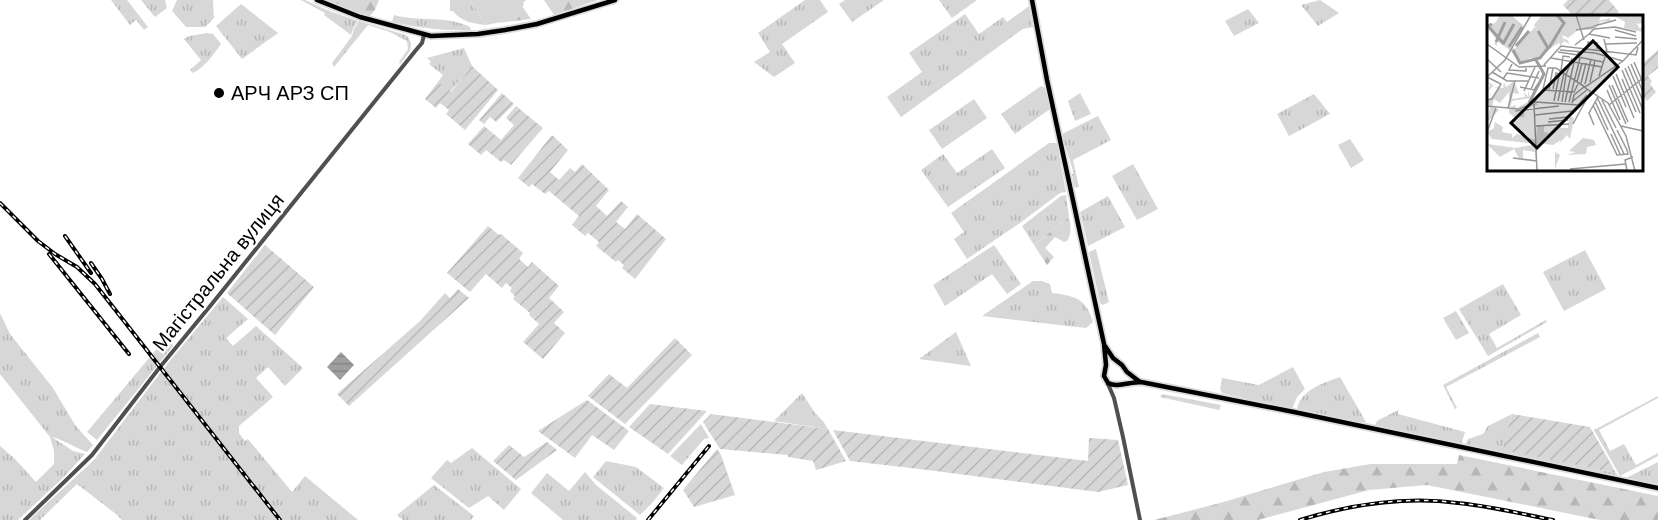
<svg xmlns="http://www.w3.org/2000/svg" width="1658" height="520" font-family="'DM Sans',sans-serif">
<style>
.grass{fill:url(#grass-tufts)}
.forest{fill:url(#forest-firs)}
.park{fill:#d7d7d7}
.garden{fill:url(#garden-furrows)}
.water{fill:url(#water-rules)}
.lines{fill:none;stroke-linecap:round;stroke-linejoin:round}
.major-casing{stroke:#dbdbdb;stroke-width:8}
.minor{stroke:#505050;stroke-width:4}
.major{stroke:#000;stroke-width:4.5}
.rail-casing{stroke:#000;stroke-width:4}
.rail{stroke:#fff;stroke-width:1.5;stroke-dasharray:4.5;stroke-linecap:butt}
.poi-dot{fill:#000;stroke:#fff;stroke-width:2}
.labels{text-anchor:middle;stroke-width:4.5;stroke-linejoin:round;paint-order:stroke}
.poi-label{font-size:20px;fill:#000;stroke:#fff;text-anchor:start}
.street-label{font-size:20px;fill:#000;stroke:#fff}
.inset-river{fill:none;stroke:#9e9e9e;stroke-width:3}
.inset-road{fill:none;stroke:#999;stroke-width:1.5}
.view{fill:#000;fill-opacity:0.15;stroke:#000;stroke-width:3}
.inset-edge{fill:none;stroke:#000;stroke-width:3}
</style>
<defs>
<pattern id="grass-tufts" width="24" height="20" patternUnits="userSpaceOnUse" patternTransform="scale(1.5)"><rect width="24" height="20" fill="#d7d7d7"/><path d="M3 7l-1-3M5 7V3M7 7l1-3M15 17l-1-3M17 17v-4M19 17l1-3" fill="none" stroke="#b7b7b7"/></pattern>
<pattern id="forest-firs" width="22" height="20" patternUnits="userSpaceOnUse" patternTransform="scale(1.5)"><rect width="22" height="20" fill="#d7d7d7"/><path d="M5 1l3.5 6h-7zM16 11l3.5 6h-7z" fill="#b7b7b7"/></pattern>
<pattern id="garden-furrows" width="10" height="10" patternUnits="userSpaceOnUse" patternTransform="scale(1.5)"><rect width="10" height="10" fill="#d7d7d7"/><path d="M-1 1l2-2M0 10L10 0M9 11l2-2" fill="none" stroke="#b7b7b7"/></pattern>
<pattern id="water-rules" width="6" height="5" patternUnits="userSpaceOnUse" patternTransform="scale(1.5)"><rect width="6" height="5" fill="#9e9e9e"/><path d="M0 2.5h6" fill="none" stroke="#868686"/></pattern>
</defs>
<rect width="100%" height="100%" fill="#fff"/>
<path class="grass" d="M111,0H127L148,27L144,30L136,20L130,25Z
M141,0H165L167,8L155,17Z
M177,0H213L214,18L205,27H186L172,11Z
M301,0H305L327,10L358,21L353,29L351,35L324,15L325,13Z
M450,0H470L486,25C474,24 460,21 453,11H450Z
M805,0H820L828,12L782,44L795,63L774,77L754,62L770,52L758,33Z
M845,0H884L852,22L839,4Z
M939,0H977L952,18Z
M1320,0L1339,13L1318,26L1301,5Z
M241,4L278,33L242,59L216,26Z
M1029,6L1033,27L1023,29L901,117L887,97L922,72L909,53L965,14L979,34L1003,17L1007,22Z
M1248,9L1259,23L1234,36L1225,21Z
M394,15C419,22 446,15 470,27L471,30C444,31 419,28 392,22Z
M359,21L406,35C417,46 408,54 400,64L399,62L408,49L407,41L390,32L368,25L334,67L332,63L352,36L354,29Z
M207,33L213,34L221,44C213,55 205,67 193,73L190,70L201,60L184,39L189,36Z
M464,48L472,66L450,92L438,82L443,75L429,64L431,62L427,58Z
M1041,86L1045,88L1050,109L1015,134L1001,114Z
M1080,93L1091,114L1075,121L1068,101Z
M1314,94L1330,114L1289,136L1277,114Z
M974,99L987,118L942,149L929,130Z
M1098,116L1111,140L1073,160L1079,187L1076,188L1074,186L1072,174H1074L1062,135L1064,133Z
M1350,139L1364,160L1351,168L1338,145Z
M1049,143H1057L1066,192L1060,193L1020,223L967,259L954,239L964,232L951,213Z
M992,149L1005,168L948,207L921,170L943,154L957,173Z
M1133,164L1158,209L1137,220L1112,176Z
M1066,195L1069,217L1034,245L1022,226L1061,196Z
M1108,196L1125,227L1088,246L1080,212Z
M994,245L1021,284L1007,294L992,274L945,306L933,285Z
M1096,249L1109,302L1103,305L1100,303L1089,252Z
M1585,250L1606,289L1564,311L1543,272Z
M1033,281H1042L1050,284L1052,293C1075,296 1086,298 1093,322L1086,328L982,316Z
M1503,284L1521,315L1489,334L1497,348L1546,320L1547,322L1488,356L1459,309Z
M223,297L248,319L226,338L233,346L256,326L303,368L285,386L268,367L256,378L273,397L239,426V433L245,441L248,439L292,492L305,476L358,520H122L116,514L77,484L40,520H29L94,460L164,368Z
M1456,311L1469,333L1456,340L1443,318Z
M0,313L10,334L53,388L75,425L93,445L87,452C75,448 63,439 52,437L73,451L85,454L65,476L18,520H0V446L14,458L36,482L54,464V451L50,437L0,374Z
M956,332L971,366L919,359Z
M170,333L173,346L97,440L87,432Z
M1538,333L1540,337L1446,387L1457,408L1455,409L1443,385Z
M1293,367L1305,389L1297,397L1292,409L1222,393L1220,389L1222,378L1259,385Z
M1340,377L1366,422L1361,423L1297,410C1300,390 1323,383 1340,377Z
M802,393L815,413L823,421L828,429L774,421Z
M1162,394L1221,405L1219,410L1160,397Z
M1658,396V398L1599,430L1610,451L1624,444L1636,465L1658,453V456L1620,476L1594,430Z
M1398,410V414L1465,432L1461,445L1384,430V428L1375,426L1377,421Z
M1512,414L1504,450L1616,473L1619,478L1468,446L1466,443L1468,439L1483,434L1488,426Z
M701,424L709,438L704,439L682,465L670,456Z
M472,448L521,489L504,510L488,496L469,508L431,478L447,460L451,463Z
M606,461L636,467L664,488L653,502L640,515L593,477Z
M1658,462V487L1625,480L1626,478Z
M585,472L596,485L637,518L636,520H563L531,493L547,473L569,491Z
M434,485L474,516L471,520H403L397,515Z"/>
<path class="forest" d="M324,0H379L375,10L369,17Z
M544,0H598L554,15Z
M522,6L531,19L496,23Z
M1069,217C1071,226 1072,233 1067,241L1064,242L1055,237L1045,248L1054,257L1047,265L1034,245Z
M1459,455L1658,496V520H1600L1427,485L1369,490L1258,520H1154L1220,503L1324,472L1371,464H1457Z"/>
<path class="park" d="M470,0H526L523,3L524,5L496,23L486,25Z"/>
<path class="garden" d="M1568,0H1609L1619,12L1616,15V16H1573L1563,5Z
M1658,50V68L1648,76L1652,81L1650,84L1656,92L1647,101L1642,95V64Z
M472,66L498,90L465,130L446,114L449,110L440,103L436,108L425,99L438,82L451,92Z
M502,93L514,104L496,122L490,117L484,124L479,120Z
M516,106L543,128L511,165L504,160L501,162L486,150L481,155L468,144L484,126L501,140L514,125L506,118Z
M552,135L568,150L550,172L559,180L570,168L575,172L582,164L609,190L596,206L607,216L621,201L628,207L616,222L625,229L637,214L666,239L635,279L622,268L624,265L618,260L616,262L596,246L599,242L588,233L585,236L572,225L579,216L549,191L545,194L532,184L529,187L518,178Z
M488,226L499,235L501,234L523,253L519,259L528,267L532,262L559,286L549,298L564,312L554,323L565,333L543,359L523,342L539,324L529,315L530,313L513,299L515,296L510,291L512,288L506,283L502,288L486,274L470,292L447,273Z
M265,245L314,287L275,335L227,293Z
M458,289L469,298L349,406L337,394L420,321L445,293L450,298Z
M675,338L692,355L625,424L588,396L609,374L627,388Z
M587,400L629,431L614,450L592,435L575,458L538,431Z
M650,404L707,411L668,454L629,427Z
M711,414L828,429L846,461L816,470L813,461L788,457V455L720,449L703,422Z
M1512,414L1590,427L1616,473L1503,450Z
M833,430L1088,461L1089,438L1118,440L1128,485L1098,492L928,470L850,461Z
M547,442L557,450L516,480L493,461L509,445L524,457Z
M717,449L721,455L735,495L694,507L683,490Z"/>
<path class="water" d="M341,352L354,365L340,380L327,367Z"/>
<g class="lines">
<defs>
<path id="major" d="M317,0L360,17L431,36L478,34L505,30L537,24L615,0
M1032,0L1047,80L1104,344L1106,365L1104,376L1108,383C1117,388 1129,382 1141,382L1294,412L1658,488
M1105,346L1113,358L1122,365L1127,372L1140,382"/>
</defs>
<use href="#major" class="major-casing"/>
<path class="minor" d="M1108,384L1114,398L1123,437L1140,520
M25,520L92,455L160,367L211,305L416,50L422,43L424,35"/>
<use href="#major" class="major"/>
<defs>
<path id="rail" d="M0,203L38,241L55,254L77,267L95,284L280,520
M65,236L91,273
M49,254L129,354
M91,263L102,279L110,294
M648,520L709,446
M1300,520C1352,504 1405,496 1458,503C1490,506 1522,514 1553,520"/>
</defs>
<use href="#rail" class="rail-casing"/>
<use href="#rail" class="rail"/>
</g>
<circle class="poi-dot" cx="219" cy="93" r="6"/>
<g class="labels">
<g class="poi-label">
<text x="231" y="100">АРЧ АРЗ СП</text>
</g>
<g class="street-label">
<text transform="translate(218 272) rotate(-51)" y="7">Магістральна вулиця</text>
</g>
</g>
<g transform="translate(1487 15)">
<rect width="156" height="156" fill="#fff"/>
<path d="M55,0H69L75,8L59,41L62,33L47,10ZM71,0H156V8L150,9L153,14L156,9V17L137,13L138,7L129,2L114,1L112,6L123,3V6L113,7L108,15H91L81,23L75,20L77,26L73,31L71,22L76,6ZM27,66L32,79L26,78L25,84L38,82L37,77L41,82V75L43,83L25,86L23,92L29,90L28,94L46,84L51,90L38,93L37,102H27L22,98V77L13,88L7,84L5,91L12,95L0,107L3,93L0,85L6,81L0,77L3,70L0,67L7,70L0,77L7,81L11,74L8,72L17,73L16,72L17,67L19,72ZM82,101L87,103L83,124L80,120L72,129L68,137L73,140L68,154V137L74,125L66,130L52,128L48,145V137L36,135V143H32L27,134L13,142L0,129L29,133L49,129L5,124L0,117L7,113L8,107L16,112L15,117L25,119V123L30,119L49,125L50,111H57V117L62,118L74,106V113H81ZM96,123L107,125L109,130L100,132L99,139L80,140L89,137L82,136Z" fill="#d7d7d7"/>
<path d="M13,0H24L37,11L24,32L27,34L48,12L62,33L67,17L55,11L62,10L65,14L68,21L75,8L69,0L77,8L71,22L81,25L82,29L71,23L72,28L61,34L54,44L43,43L33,49L24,36L10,26V31L7,29L10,25L0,12V7L2,11L9,7Z" fill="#d7d7d7"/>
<path class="inset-river" d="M5,9L1,11L17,29M9,27L18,7M16,29L27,9M29,31L42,16M22,32L35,12M62,33L77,8L70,0M26,35L33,48L53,43L61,33L51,16M42,88L57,59L49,45"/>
<path class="inset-road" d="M89,0L97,25M107,11L129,5M128,12L149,17M89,15L107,12M128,15L149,21M102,19L107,14L128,12M128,22L150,24M0,29L32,52L59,51M119,29L150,28M88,30L102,19L123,23M101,32V27L110,28V34M73,35L108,38L136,46M91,36V42L116,47M71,37L91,40M64,43L115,52M0,44L14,57M147,47L156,68M25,49L22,55L39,56V53M144,49L156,77M57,50L74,31L149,40L151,32M141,51L156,86M138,53L156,95M135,55L153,98M74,56L76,41L83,42M5,57L20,66H41M129,59L147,103M79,60L85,43M112,61L120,36L117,24M126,61L139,92M16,64L20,58L52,63M135,64L149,97M90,67L95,48M103,67L108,45M94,68L99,48M98,69L104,44M122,70L139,109M125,70L141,107M33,72L47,75L51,69M97,72L121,88L139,121L148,156M44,74L52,56M62,74L66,53M66,74L69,58L72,59M56,75L87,77L91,69M120,75L133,105M37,76L48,52M110,82L137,139M0,85L5,84L14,69L0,62L18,45L44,0M115,85L129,113M67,86L73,56M71,86L77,58M86,86L101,74M108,86L121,115M48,87L92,90L98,86M75,87L79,60M78,87L88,43M82,87L93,43M85,88L87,80L97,72M47,89L50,156M106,90L130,140L141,139L140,135M122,90L156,63M0,91L32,94L47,88L56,74L61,53H69L98,72L136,46L156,25M21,93L28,66M28,96L72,91M83,99L100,80M48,100L85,96M62,104L81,102M61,107L81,105M86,109L104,76M107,110L102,98L111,82M49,111L82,109M134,111L156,116M130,115L140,135M0,117L9,93M124,119L133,139M26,143L50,146M83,154L139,149M118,156L140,155L138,145L146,142"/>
<path class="view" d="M106,26L131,52L50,133L24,108Z"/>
<rect width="156" height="156" class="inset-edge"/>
</g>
</svg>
